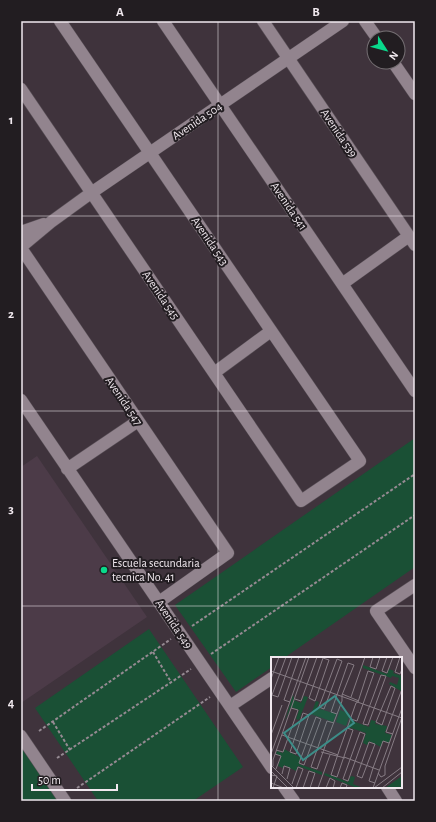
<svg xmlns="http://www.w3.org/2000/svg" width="436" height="822" font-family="'Alegreya Sans',sans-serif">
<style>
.built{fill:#4c3b48}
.green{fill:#1a5035}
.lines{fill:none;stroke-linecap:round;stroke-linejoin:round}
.minor-casing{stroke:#5a5158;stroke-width:13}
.path{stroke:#958a92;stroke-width:2;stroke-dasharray:3 2;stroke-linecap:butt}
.minor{stroke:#92848e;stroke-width:12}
.grid{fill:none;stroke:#f1e9ef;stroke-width:1;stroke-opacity:0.55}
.poi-dot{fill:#09d98b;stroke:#221d21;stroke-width:1.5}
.labels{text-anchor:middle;stroke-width:4;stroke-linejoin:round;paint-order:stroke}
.street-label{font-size:12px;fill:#f1e9ef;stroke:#221d21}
.poi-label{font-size:12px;fill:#f1e9ef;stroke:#221d21;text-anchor:start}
.inset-road{fill:none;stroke:#867c84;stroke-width:1}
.view{fill:#3c8d88;fill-opacity:0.15;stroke:#3c8d88;stroke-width:2}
.inset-edge{fill:none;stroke:#f1e9ef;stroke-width:2}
.neatline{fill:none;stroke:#f1e9ef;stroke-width:1.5}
.grid-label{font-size:13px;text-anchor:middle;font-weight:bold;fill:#f1e9ef}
</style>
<rect width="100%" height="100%" fill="#3f333c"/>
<path class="built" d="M37,456L147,617L21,703V467Z"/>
<path class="green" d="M415,438V567L284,658H272V667L236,692L175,605Z
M149,629L243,767L193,801H98L35,708Z
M21,744L59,799L57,801H21Z"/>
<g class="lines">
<defs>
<path id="minor" d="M163,21L415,391
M263,21L415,245
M365,21L377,38
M393,62L415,94
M21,89L301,501L360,461L60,21
M21,232L44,224
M21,247L51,222L91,193L343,21
M21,248L228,553L159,602
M342,284L409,236
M214,373L271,331
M21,400L272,768
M67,469L138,421
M415,585L376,611L415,668
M230,706L272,678
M21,736L65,801
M284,787L294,801
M387,787L396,801"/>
</defs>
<use href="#minor" class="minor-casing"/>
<path class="path" d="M192,626L415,474
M153,652L171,682
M211,654L415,515
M53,722L70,750
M39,731L171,639
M57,758L191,669
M77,788L210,697"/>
<use href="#minor" class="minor"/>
</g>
<path class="grid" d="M218,21V801M21,216H415M21,411H415M21,606H415"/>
<circle class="poi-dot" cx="104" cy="570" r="4"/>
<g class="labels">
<g class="street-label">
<text transform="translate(197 121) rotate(-34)" y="4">Avenida 504</text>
<text transform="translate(339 133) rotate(56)" y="4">Avenida 539</text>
<text transform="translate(289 206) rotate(56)" y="4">Avenida 541</text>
<text transform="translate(210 241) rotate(56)" y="4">Avenida 543</text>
<text transform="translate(161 295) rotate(56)" y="4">Avenida 545</text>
<text transform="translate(124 401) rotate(56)" y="4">Avenida 547</text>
<text transform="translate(174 624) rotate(56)" y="4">Avenida 549</text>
</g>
<g class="poi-label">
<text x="112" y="567">Escuela secundaria<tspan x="112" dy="14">tecnica No. 41</tspan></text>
</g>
</g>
<g transform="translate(271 657)">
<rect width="131" height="131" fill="#3f333c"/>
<path d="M92,8L116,17L118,12L123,14L122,16L131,19L130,34L118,27L119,25L126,28L128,21L121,19L120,21L92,11ZM22,37L23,43L30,46L33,39L37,40L28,63L25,62L28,53L20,50L14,64ZM45,44L48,45L46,51L65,57L62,65L40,57ZM69,53L79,57L75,69L65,65ZM79,63L98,70L100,63L105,64L104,67L116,69L114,76L121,78L118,86L112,84L110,90L98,84L96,88L92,86L95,76L77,70ZM13,92L30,101L28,107L51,115V118L27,109L25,114L13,108L12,111L7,109L10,99L5,97L6,94L12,96ZM54,116L77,125L80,119L84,120L82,127L92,131H86L53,118ZM131,119V131H114Z" fill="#1a5035"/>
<path class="inset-road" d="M15,0L1,38L7,40L21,0M102,0L99,10L105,12L109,0M116,0L111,14L116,16L122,0M129,0L124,15L129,17L131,12M52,1L58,3L44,44L38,41ZM66,2L71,4L53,52L48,50ZM0,14L131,61M110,18L115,19L97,68L92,67ZM0,22L8,0M120,29L124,31L111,68L105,65ZM71,37L88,44M80,40L94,0M24,42L30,44L46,0M19,45L13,43L28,0M32,56L38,58L25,97L19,95ZM45,60L50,62L33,108L28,106ZM63,66L56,64L40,110L46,112L58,78L71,44V38L83,8L77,6L60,55L66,57M76,71L82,73L66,120L60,118L68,94L85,46L87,45L97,14L103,16L86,64L80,62M89,75L94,77L77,124L72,122ZM122,77L115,75L131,32M0,78L11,48M11,78L67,98M98,85L104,87L91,121L86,119ZM5,93L12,95L27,53L20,51M50,95L74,101M0,97L35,0M4,97L10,99L5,112M73,100L108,113M0,108L23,131M2,109V103L38,0M0,114L17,131M107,116L110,120L114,118V109L131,60M11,117L13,109L19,111L16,122M0,118L6,119L2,131M0,126L13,131M104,126L98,124L102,111L112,84L118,86M21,127L27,110L32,112L25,131M32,131L38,114L44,116L39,131M47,131L59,98M55,131L59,121L64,124L62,131M69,131L71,126L76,128L75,131M102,131L131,51M103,131L131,110M111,131L131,115"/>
<path class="view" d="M64,39L83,66L32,103L13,76Z"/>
<rect width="131" height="131" class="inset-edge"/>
</g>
<rect width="436" height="822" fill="none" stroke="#221d21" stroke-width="44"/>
<g transform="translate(386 50) rotate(126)"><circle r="19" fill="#221d21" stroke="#756f73"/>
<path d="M0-3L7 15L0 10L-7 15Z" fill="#09d98b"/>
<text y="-6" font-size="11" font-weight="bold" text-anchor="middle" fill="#f1e9ef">N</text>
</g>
<path d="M32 784v6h85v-6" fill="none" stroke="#f1e9ef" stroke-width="2"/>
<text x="38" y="784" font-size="12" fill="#f1e9ef" stroke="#221d21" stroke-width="3" paint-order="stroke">50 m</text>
<rect x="22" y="22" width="392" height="778" class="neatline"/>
<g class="grid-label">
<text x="120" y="16">A</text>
<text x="316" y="16">B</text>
<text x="11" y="124">1</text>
<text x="11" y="318">2</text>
<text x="11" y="513">3</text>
<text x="11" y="707">4</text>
</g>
</svg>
